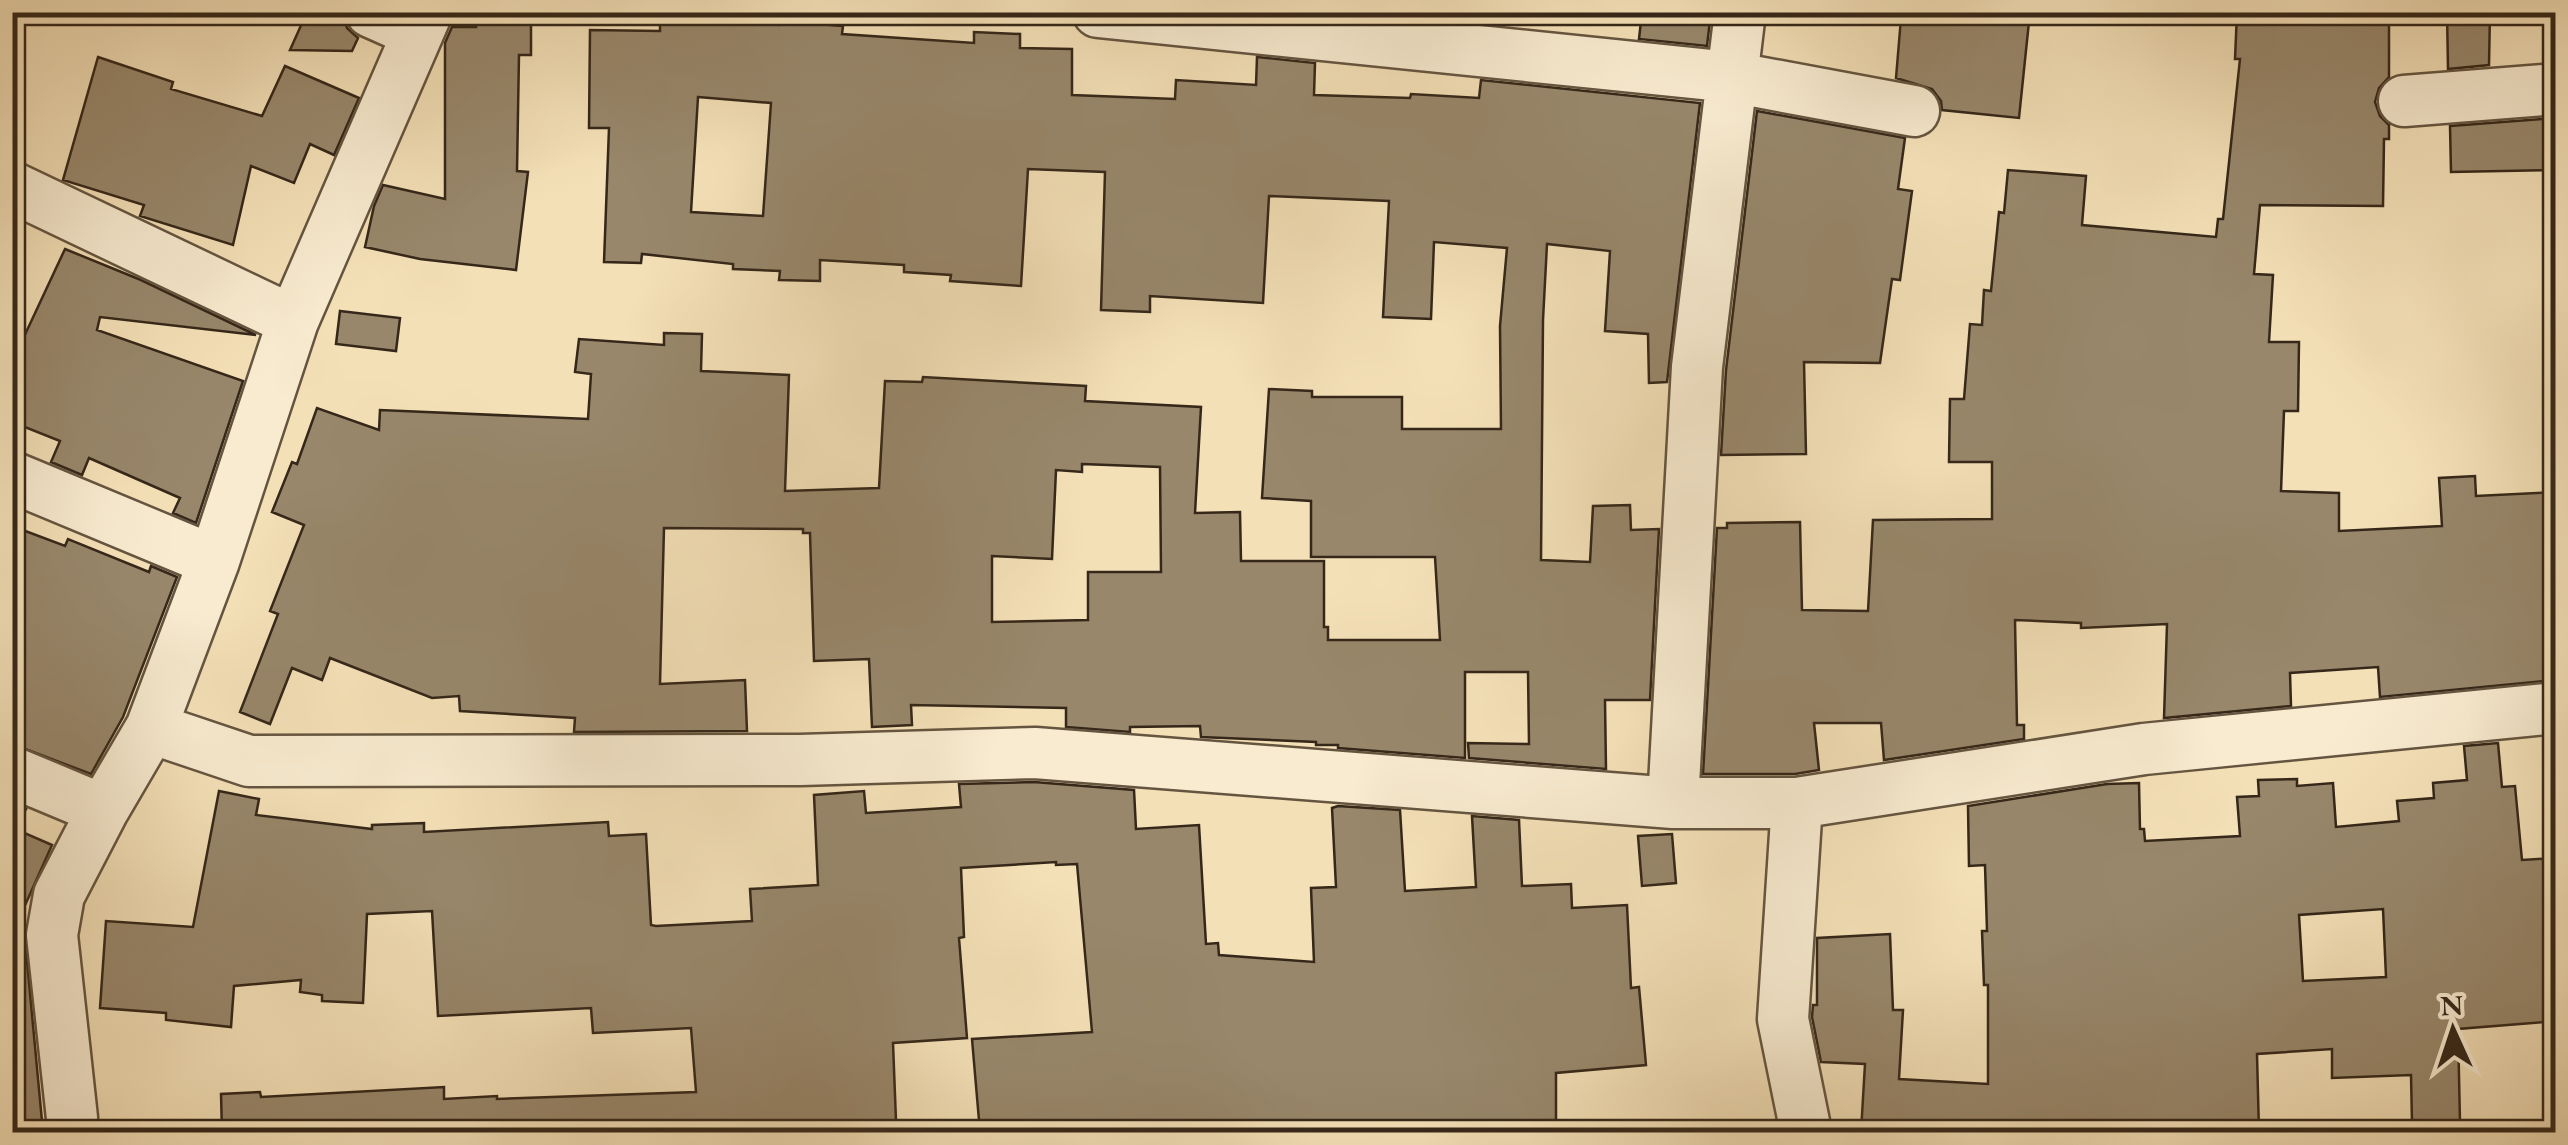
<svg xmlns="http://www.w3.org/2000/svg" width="2568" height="1145" font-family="'EB Garamond',serif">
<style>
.building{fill:#98876b;stroke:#352719;stroke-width:2.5;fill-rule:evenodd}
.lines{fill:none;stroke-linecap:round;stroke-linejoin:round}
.minor-casing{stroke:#655540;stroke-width:55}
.minor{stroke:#f8ebd0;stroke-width:50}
</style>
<rect width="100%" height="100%" fill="#f4e0b7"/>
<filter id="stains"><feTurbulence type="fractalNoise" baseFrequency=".002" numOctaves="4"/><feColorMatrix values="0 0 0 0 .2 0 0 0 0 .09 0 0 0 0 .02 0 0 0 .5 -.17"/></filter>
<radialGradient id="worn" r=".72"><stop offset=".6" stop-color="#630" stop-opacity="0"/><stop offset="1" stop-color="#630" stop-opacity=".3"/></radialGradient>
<path class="building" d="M307,12L343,13L347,28L358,38L352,51L290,50Z
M475,12H531V55H519L517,171L528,172L516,270L420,259L365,247L374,206L383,185L445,199V43L452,27H476Z
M1642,12H1711L1707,46L1639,39Z
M1987,12H2030L2019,118L1942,110L1941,101L1932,89L1896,78L1901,18L1986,24Z
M2237,12H2389V77L2379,88L2375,102L2380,116L2389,125V139H2384L2383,206L2260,205L2254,274L2273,275L2269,342H2299L2298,411H2284L2281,491L2339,493V531L2442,526L2439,478L2475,476L2476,496L2556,492V680L2380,697L2378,667L2290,673L2291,706L2164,718L2167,624L2081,628V623L2015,620L2017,725H2024V739L1884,760L1881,723H1814L1819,770L1795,774H1703L1717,528H1727V523L1800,522L1802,610L1868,611L1873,520L1992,519V462H1949L1950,399H1964L1970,324L1982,325L1984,290L1991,291L1999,212L2004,213L2008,170L2086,176L2082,225L2216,237L2218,219H2223L2240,59H2235Z
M2447,12H2490L2489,65L2448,69Z
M660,17L779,25L780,21L843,26L842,34L974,43V32L1020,34V48L1072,49V95L1175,99L1176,80L1256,85L1257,57L1315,63L1314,95L1410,98L1411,94L1479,98L1481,80L1700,103L1667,382L1649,383L1648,334L1605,331L1610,251L1547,244L1543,320L1541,560L1590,562L1593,506L1630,505L1631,530L1659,529L1650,700H1605L1606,769L1469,758L1468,743L1529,744L1528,672H1465V758L1338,748V745H1316V742L1201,737L1200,726L1130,727V732L1066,727V708L911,705L912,725L872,727L869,659L814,661L810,533H803V529L664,528L660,684L745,680L747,731L574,732L575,718L460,711L459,696L432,698L330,658L322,680L292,668L270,724L240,712L278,614L270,611L304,525L272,512L292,462L297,464L317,408L379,430L380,410L588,419L591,374L575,372L579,339L664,345V333L702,334L701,371L789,375L785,491L879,488L885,381L922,382L923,377L1086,386L1085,401L1201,407L1195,513L1240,512L1241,561H1324V627H1328V640H1440L1435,557H1311V501L1262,498L1269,389L1312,391V397H1402V429H1501L1500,326L1507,248L1434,242L1431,319L1383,317L1389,201L1269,196L1263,303L1150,296V312L1101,310L1105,172L1028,169L1021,286L950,281L951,275L904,272V265L820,260V281L779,280L780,271L733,269V264L642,254L641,263L604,262L609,128H589L590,30L660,31ZM698,97L771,103L763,216L691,212ZM1082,464L1160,467L1161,572H1088V620L992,622V556L1052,559L1056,470L1082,472Z
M98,57L173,82L171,89L262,116L285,66L359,98L334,155L310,144L294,183L251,166L233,245L140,216L144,205L63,180Z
M1757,111L1905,138L1898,189L1912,191L1900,280L1892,279L1880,363L1804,362L1806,454L1721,455L1726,370Z
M2556,118V170L2451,172L2450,126Z
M65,249L141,280L256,335L100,317L97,330L243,381L196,523L173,513L180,498L89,458L82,475L51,462L60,441L12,422V338L22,341Z
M340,311L400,318L396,351L336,344Z
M12,526L65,546L68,539L149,572L151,566L177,577L123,717L91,774L12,744Z
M2498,743L2502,787L2515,786L2522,860L2556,858V1021L2458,1029L2460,1122L2412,1123L2411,1075L2332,1078V1049L2257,1054L2259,1132H1861L1865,1064L1821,1062L1812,1017L1813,1005H1817V938L1890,934L1893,1010H1903L1899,1079L1988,1084V985H1984L1982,931H1987L1985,865L1969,866L1968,806L2107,784L2139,783L2140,829H2144L2145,841L2240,836L2237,797L2259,796L2258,780L2297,779V786L2333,783L2336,827L2399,821L2397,801L2434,798L2433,783L2467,780L2464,746ZM2383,909L2386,977L2303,981L2299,915Z
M1034,782L1134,790L1136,829L1199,825L1206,944L1218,943L1219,955L1314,962L1311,888L1336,887L1332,808L1338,806L1400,810L1405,891L1476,887L1472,816L1519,820L1522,886L1571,884L1572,908L1627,905L1631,988L1639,987L1646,1065L1556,1073V1132H980L972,1039L1092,1032L1077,864L1056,865V862L961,868L964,937L959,938L967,1038L893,1043L896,1121L794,1128V1132H222L221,1094L260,1092L261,1097L444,1087V1099L497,1096V1099L696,1092L691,1028L593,1033L591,1008L438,1016L432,911L367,914L363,1003L322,1001V995L300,992L301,980L234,986L231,1027L166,1020V1013L100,1008L106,921L193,927L219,791L259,799L256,815L372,829V825L424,823V832L608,822L609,836L646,834L651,925L656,926L752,921L750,889L818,885L814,795L864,791L866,813L961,807L959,784Z
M12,803L26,809L15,829L52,845L14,930L24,929L43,1132H12Z
M1672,834L1676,883L1642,886L1638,836Z"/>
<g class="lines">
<defs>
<path id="minor" d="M371,12L416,32
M1098,12L1731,77L1914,111
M2404,101L2556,89
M12,187L293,321
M12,477L214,561
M151,728L249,761L800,760L1035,753L1673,803H1797L2144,749L2556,708
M12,772L103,810
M1673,803L1697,367L1740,12
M1797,803L1783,1019L1806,1132
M71,1132L72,1118L52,935L59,895L103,810L151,728L214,561L293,321L427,12"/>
</defs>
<use href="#minor" class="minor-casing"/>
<use href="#minor" class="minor"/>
</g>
<rect width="2568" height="1145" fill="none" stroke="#f4e0b7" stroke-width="50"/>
<rect x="15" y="15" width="2538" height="1115" fill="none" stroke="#352719" stroke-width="5"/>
<rect x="25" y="25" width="2518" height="1095" fill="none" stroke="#352719" stroke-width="2.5"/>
<g transform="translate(2453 1030) rotate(357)" stroke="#f8ebd0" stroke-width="8" paint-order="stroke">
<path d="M0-8L18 38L0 25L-18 38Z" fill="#352719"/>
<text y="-15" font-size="28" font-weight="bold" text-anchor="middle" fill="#352719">N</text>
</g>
<rect width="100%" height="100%" filter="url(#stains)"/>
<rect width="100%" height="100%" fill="url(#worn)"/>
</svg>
